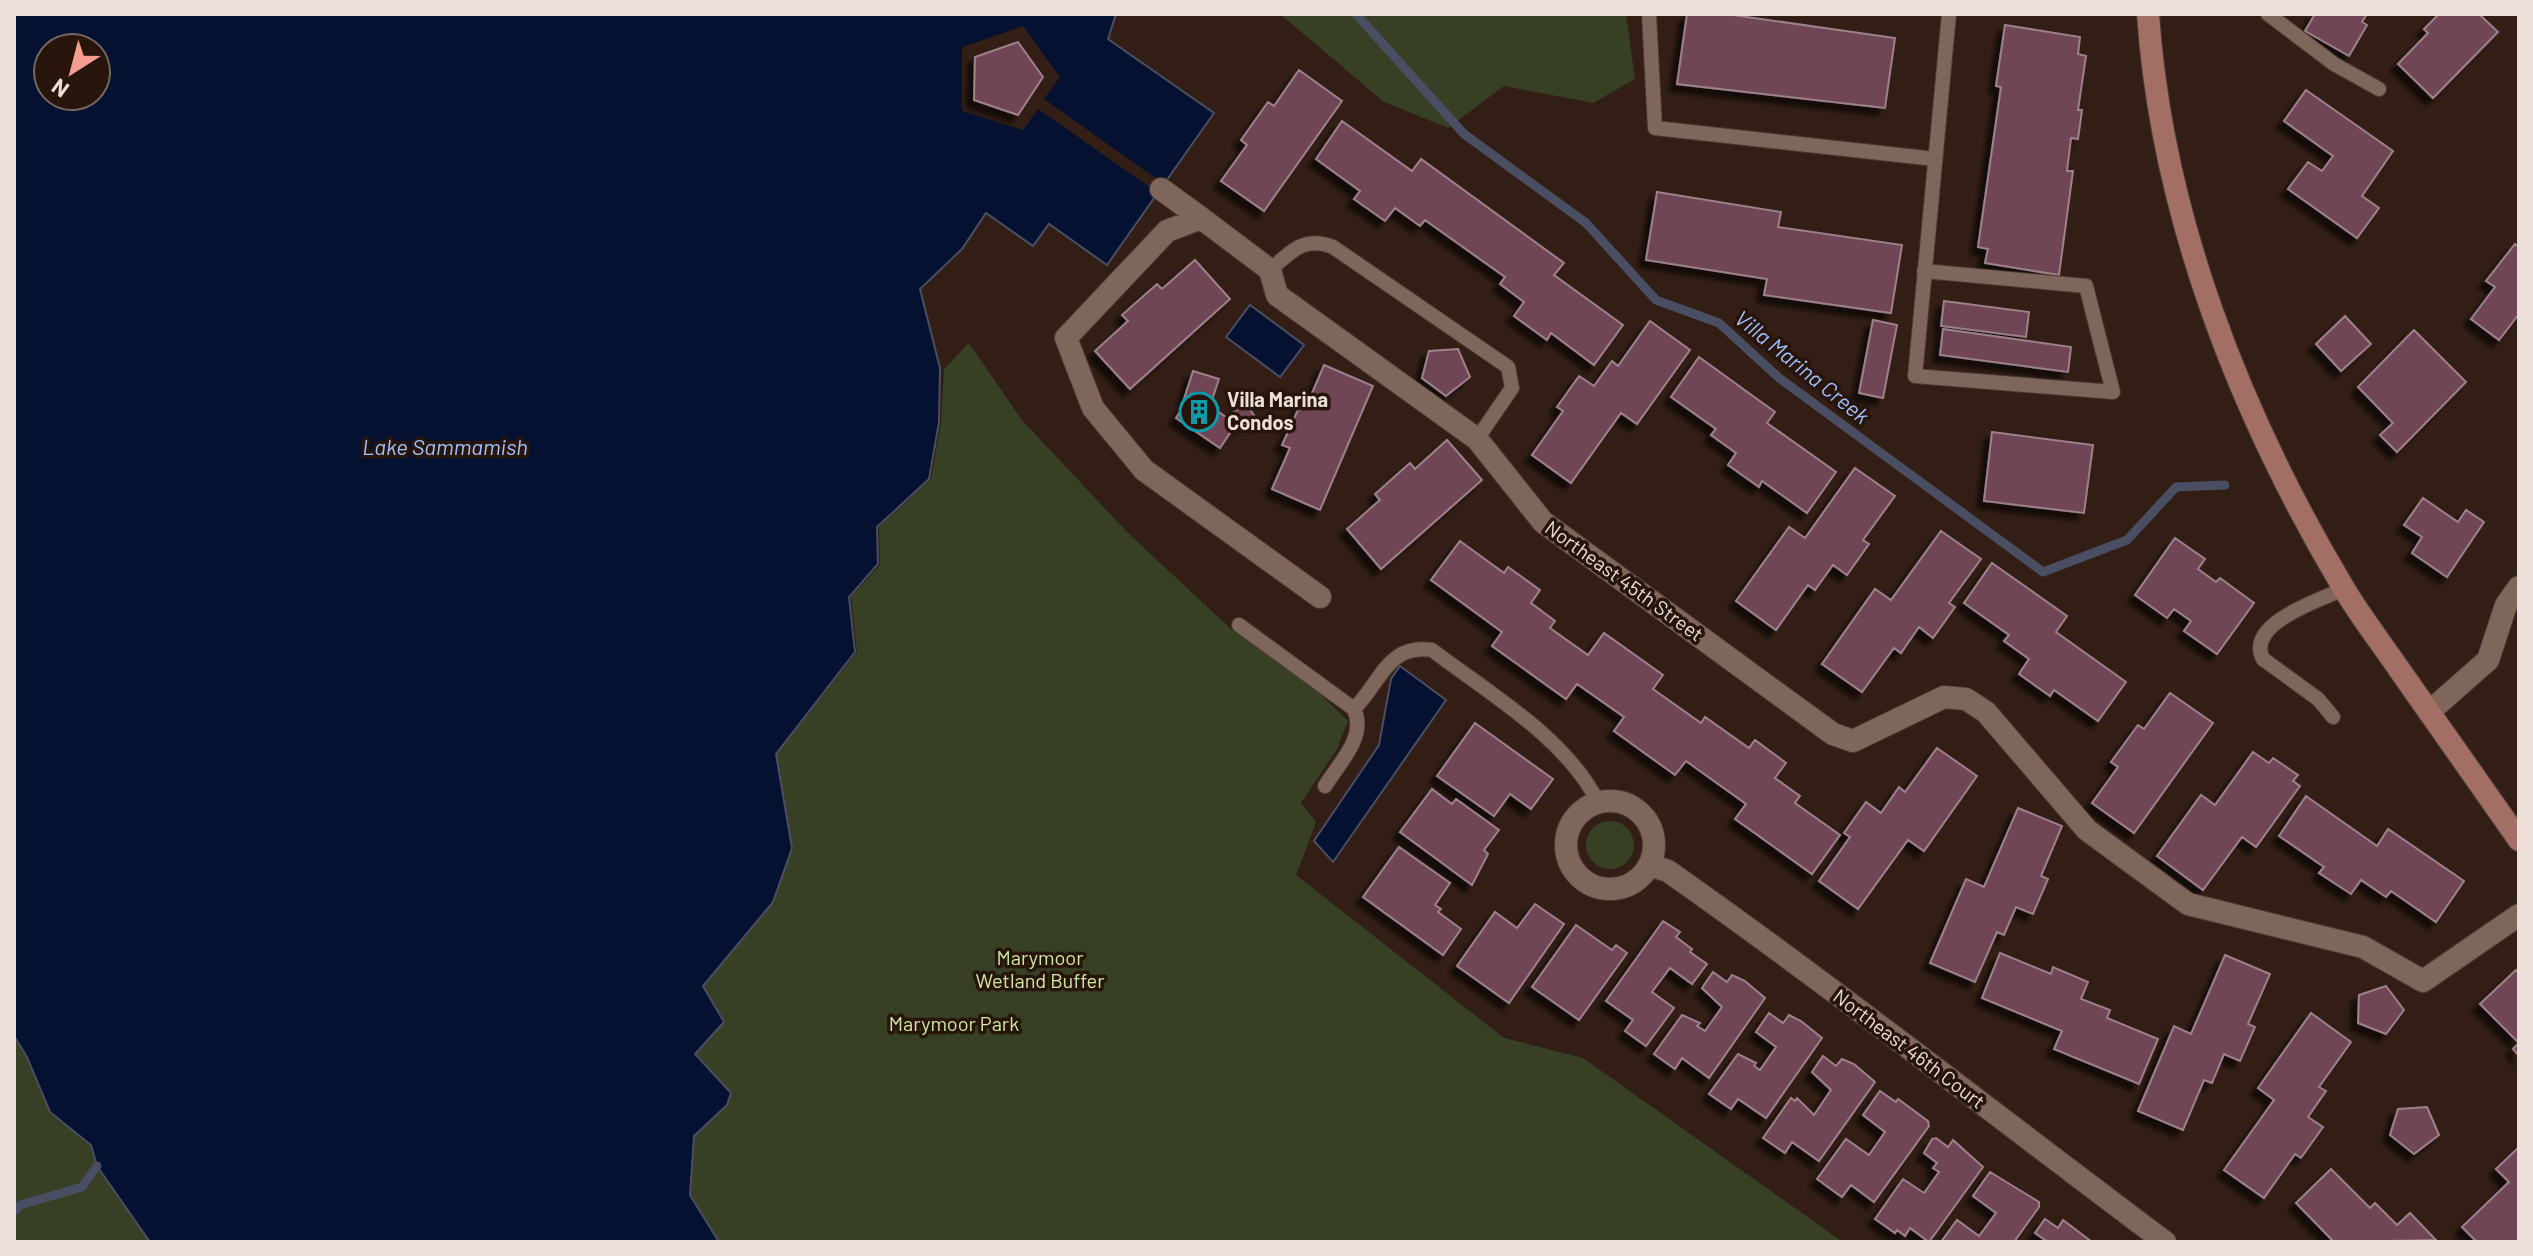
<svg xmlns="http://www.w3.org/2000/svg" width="2533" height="1256" font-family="Barlow,sans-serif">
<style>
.green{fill:#374025}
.water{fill:#041130;stroke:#4a4e62;stroke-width:2;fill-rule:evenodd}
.pier{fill:#321e15}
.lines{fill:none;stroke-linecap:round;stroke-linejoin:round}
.stream{stroke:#4a4e62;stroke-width:9}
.building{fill:#704556;stroke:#9c818b;stroke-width:2;filter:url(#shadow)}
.service-casing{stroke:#4c3b35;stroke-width:16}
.minor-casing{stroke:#4c3b35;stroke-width:24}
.tertiary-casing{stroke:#4c3b35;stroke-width:24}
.secondary-casing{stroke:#4c3b35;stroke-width:24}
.service{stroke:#7e665b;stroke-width:14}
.minor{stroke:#7e665b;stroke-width:22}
.tertiary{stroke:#7e665b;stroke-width:22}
.secondary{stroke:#a36e64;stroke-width:22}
.labels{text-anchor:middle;stroke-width:7;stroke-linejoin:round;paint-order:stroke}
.poi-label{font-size:20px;font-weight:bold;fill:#ecded8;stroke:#27150c;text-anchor:start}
.street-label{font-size:20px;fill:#ecded8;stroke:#27150c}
.park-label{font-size:20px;fill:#d0e8a2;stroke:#27150c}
.water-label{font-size:22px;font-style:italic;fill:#9fc1fe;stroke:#27150c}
</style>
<defs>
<filter id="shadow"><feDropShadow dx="-7" dy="7" stdDeviation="2" flood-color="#0009"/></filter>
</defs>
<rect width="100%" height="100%" fill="#321e15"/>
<path class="green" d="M1280,14H1626L1635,79L1593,103L1504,86L1448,128L1384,102Z
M969,343L1021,419L1128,533L1231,629L1314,688L1348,721L1337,749L1301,803L1316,822L1296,875L1504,1038L1583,1058L1843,1242H719L690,1195L694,1136L727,1105L695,1054L703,986L773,902L792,848L776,754L857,652L851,597L880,565L879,527L931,479L941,423L944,369Z
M1586 845a24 24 0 1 1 48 0a24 24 0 1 1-48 0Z
M14,1036L27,1057L50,1112L91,1145L97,1166L150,1242H14Z"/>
<path class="water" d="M14,14H1116L1108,39L1214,113L1107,265L1049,224L1033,246L986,213L962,249L920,289L940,368L939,422L929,479L877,527L878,564L849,597L855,652L776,754L792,848L773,902L703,986L724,1022L695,1054L731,1093L727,1105L694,1136L690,1195L719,1242H150L97,1166L91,1145L50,1112L27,1057L14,1036ZM48,48H96V96H48Z
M1250,305L1304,345L1280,377L1226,337Z
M1400,666L1446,700L1333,862L1314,841L1379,745L1391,679Z"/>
<path class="pier" d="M1023,26L1060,77L1044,99L1164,184L1158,193L1038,109L1023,130L962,111V47Z"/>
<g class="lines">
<path class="stream" d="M1356,14L1464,134L1586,223L1656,300L1719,323L1779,378L2043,572L2127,540L2176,487L2225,485
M14,1211L20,1205L82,1187L97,1166"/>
</g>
<path class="building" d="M1687,14H1726L1895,38L1885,108L1677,84Z
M2315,14H2367L2362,22L2367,25L2349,56L2305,31Z
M2439,14H2479L2498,32L2433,98L2398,64L2428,33L2424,29Z
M2005,25L2080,37L2078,54L2086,56L2078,110H2082L2078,139L2071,138L2067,171H2073L2059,275L1985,263L1988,249L1978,247L2001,87L1996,86Z
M1018,42L1043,77L1018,115L974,100L975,57Z
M1299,70L1342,101L1264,211L1221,181L1247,145L1241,140L1268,102L1274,106Z
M2306,90L2393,151L2362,196L2379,208L2357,238L2288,189L2308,162L2322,171L2333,156L2284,121Z
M1342,121L1412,171L1421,159L1564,263L1554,275L1623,325L1594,365L1551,333L1547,340L1514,316L1524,302L1500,284L1505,277L1425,220L1420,226L1395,208L1385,221L1354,199L1360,191L1316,159Z
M1657,192L1781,212L1778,227L1902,245L1891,313L1764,295L1767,279L1646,260Z
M2515,244L2519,247V314L2499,340L2471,319L2495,287L2486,281Z
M1195,260L1230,299L1130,389L1095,351L1128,321L1122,315L1157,284L1162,289Z
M1944,301L2029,312L2026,337L1941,326Z
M2345,316L2371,344L2341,371L2316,344Z
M1873,320L1897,325L1883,398L1859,393Z
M1650,321L1690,350L1637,424L1621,413L1571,483L1532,455L1563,411L1557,407L1579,376L1594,386L1612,361L1618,366Z
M1943,329L2071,347L2068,372L1940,355Z
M2414,330L2466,382L2397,452L2380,435L2393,423L2358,387Z
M1458,349L1470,377L1446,396L1422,378L1429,351Z
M1699,357L1775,412L1767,423L1836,472L1807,513L1762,481L1759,487L1728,465L1736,453L1711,435L1716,429L1671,397Z
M1324,365L1373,386L1320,510L1272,489L1290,448L1282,445L1301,403L1307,405Z
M1193,371L1219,379L1210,406L1236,424L1220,448L1176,418L1187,401L1184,399Z
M1246,403L1255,417L1240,427L1231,414Z
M1992,432L2093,445L2084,513L1984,501Z
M1447,440L1482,480L1381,569L1347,529L1380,500L1375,494L1410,463L1415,469Z
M1855,468L1895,496L1863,540L1869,544L1847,575L1833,565L1815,590L1808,585L1776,630L1736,601L1789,527L1805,538Z
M2423,498L2458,522L2466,510L2484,522L2447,577L2412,553L2422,537L2404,525Z
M1941,531L1981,559L1949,603L1955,607L1933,638L1919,627L1901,653L1894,648L1862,692L1822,664L1875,589L1891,600Z
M2175,538L2205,559L2198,569L2216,582L2220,578L2254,603L2217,654L2184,631L2191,621L2174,609L2167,618L2135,595Z
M1460,541L1504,573L1508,567L1540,590L1531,603L1555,621L1550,628L1588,655L1604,633L1663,675L1653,689L1701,723L1705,717L1749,748L1755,740L1786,763L1775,778L1800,796L1795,803L1840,835L1812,874L1735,819L1746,804L1686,761L1675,775L1614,731L1624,717L1577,684L1566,699L1492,646L1502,632L1431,580Z
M1992,563L2067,616L2056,632L2126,682L2098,721L2054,690L2050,696L2019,674L2029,659L2004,641L2009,635L1964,603Z
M2170,693L2213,723L2134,833L2092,803L2118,767L2111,762L2138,725L2144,729Z
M1475,723L1553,779L1531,809L1510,794L1494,816L1437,776Z
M1937,748L1977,776L1924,851L1908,840L1858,909L1819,881L1850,837L1844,833L1866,802L1881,813L1899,787L1905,792Z
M2253,752L2269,763L2273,758L2298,775L2293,781L2300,786L2256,847L2242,837L2203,890L2157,856L2201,795L2215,805Z
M1432,789L1452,804L1456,799L1499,830L1484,850L1488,854L1472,885L1400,832Z
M2306,796L2377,846L2388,829L2464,881L2436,922L2391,891L2386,897L2361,880L2351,894L2319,873L2324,867L2279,836Z
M2018,808L2062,826L2041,876L2048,879L2033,914L2016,907L2004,935L1997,932L1975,982L1930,963L1966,879L1984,887Z
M1399,847L1450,883L1435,905L1441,909L1438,912L1461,929L1443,955L1363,897Z
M1535,904L1564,924L1509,1003L1457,966L1495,912L1517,928Z
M1663,921L1680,932L1676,937L1692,949L1690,952L1707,964L1692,984L1670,968L1652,992L1674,1008L1646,1046L1625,1031L1633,1020L1606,1001Z
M1576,925L1612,950L1616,945L1627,953L1579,1020L1532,987Z
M2000,953L2051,974L2053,967L2088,982L2081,999L2110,1010L2107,1018L2158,1039L2139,1084L2054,1049L2062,1031L1982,998Z
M2225,955L2270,974L2248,1024L2255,1027L2240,1061L2224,1054L2212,1083L2204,1080L2183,1130L2138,1111L2174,1026L2191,1034Z
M2516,970L2519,973V1056L2513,1049L2519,1043L2480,1004Z
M1713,972L1727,982L1732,975L1745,981L1765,998L1709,1078L1682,1058L1675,1069L1654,1054L1682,1015L1700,1023L1697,1026L1705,1031L1722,1007L1702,988Z
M2386,986L2404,1010L2386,1034L2358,1023L2359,995Z
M1769,1013L1783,1023L1789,1015L1801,1021L1822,1038L1766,1118L1738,1099L1731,1109L1709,1094L1738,1054L1756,1063L1754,1066L1760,1070L1776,1047L1756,1032Z
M2311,1013L2351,1042L2319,1087L2326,1091L2308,1117L2323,1127L2301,1158L2295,1154L2264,1198L2224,1170L2274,1100L2258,1088Z
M1823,1056L1836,1066L1842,1059L1854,1064L1875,1082L1819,1161L1792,1142L1785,1153L1763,1138L1791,1098L1795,1101L1797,1098L1814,1115L1831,1090L1812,1072Z
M1880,1091L1896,1102L1898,1099L1928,1121L1929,1126L1874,1202L1851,1185L1842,1197L1817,1179L1846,1139L1869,1155L1885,1132L1863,1115Z
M2427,1107L2439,1135L2414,1154L2390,1135L2398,1109Z
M1936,1138L1948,1147L1953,1140L1983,1167L1929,1242L1910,1228L1905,1236L1897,1230L1895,1233L1875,1219L1903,1179L1924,1193L1939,1172L1933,1168L1937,1163L1924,1153L1932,1139Z
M2519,1147V1242H2477L2462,1227L2509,1182L2496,1169Z
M2331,1169L2370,1208L2375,1203L2397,1225L2410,1213L2436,1240L2334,1242L2296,1203Z
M1990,1172L2039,1202V1207L2014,1242H1941L1957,1220L1979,1236L1996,1213L1973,1196Z
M2045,1219L2058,1228L2063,1220L2092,1242H2048L2035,1233Z"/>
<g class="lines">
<defs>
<path id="service" d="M1649,14L1655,128L1935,159
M2268,14L2334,64L2379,89
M1270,270C1292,251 1303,236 1333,247L1508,367L1512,388L1477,439
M1924,271L2086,286L2113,392L1915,376L1949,14
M1239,625L1354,709C1381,682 1388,643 1432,650C1490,694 1565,737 1598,802
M2333,717L2318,699L2263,659C2245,624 2319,600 2344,589
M1325,786C1339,763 1367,737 1354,709"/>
<path id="minor" d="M1161,189L1201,218
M1320,597L1144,470L1093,408L1066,338L1167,231L1201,218L1270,270L1277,295L1477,439L1543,522L1833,734L1853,741L1944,697L1966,699L1986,712L2087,830L2188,904L2363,947L2423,981L2519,915
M1566 845a44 44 0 1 1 88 0a44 44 0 1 1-88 0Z
M1649,865L1668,871C1837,990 1999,1118 2165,1242"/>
<path id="tertiary" d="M2429,712L2488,660L2506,605L2519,587"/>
<path id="secondary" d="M2148,14C2162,216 2240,414 2343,587C2360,616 2382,644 2401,672C2440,728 2480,784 2519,840"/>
</defs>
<use href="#service" class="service-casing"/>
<use href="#minor" class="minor-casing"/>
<use href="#tertiary" class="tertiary-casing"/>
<use href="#secondary" class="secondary-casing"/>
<use href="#service" class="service"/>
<use href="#minor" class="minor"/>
<use href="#tertiary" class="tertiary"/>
<use href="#secondary" class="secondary"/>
</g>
<defs>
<symbol id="building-ring" viewBox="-11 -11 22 22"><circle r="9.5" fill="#27150c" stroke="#0f9aa8" stroke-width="1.5"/><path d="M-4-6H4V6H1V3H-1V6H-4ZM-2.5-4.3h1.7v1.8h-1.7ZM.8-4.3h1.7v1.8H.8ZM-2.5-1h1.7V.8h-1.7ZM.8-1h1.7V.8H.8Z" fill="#0f9aa8"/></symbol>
</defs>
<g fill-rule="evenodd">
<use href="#building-ring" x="1177" y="390" width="44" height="44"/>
</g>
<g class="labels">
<g class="poi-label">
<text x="1227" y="407">Villa Marina<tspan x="1227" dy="23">Condos</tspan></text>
</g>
<g class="street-label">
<text transform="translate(1624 581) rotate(36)" y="7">Northeast 45th Street</text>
<text transform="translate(1909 1049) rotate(37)" y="7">Northeast 46th Court</text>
</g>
<g class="park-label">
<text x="1040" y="965">Marymoor<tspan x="1040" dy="23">Wetland Buffer</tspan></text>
<text x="954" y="1031">Marymoor Park</text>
</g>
<g class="water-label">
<text transform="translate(1802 367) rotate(39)" y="8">Villa Marina Creek</text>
<text x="445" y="455">Lake Sammamish</text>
</g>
</g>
<rect width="2533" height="1256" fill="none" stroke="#ecded8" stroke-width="32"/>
<g transform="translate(72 72) rotate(216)"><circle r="38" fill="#27150c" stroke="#76655e" stroke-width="2"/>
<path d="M0-6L14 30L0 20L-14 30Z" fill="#f59d8e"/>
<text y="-12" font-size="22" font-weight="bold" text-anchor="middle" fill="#ecded8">N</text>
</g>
</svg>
